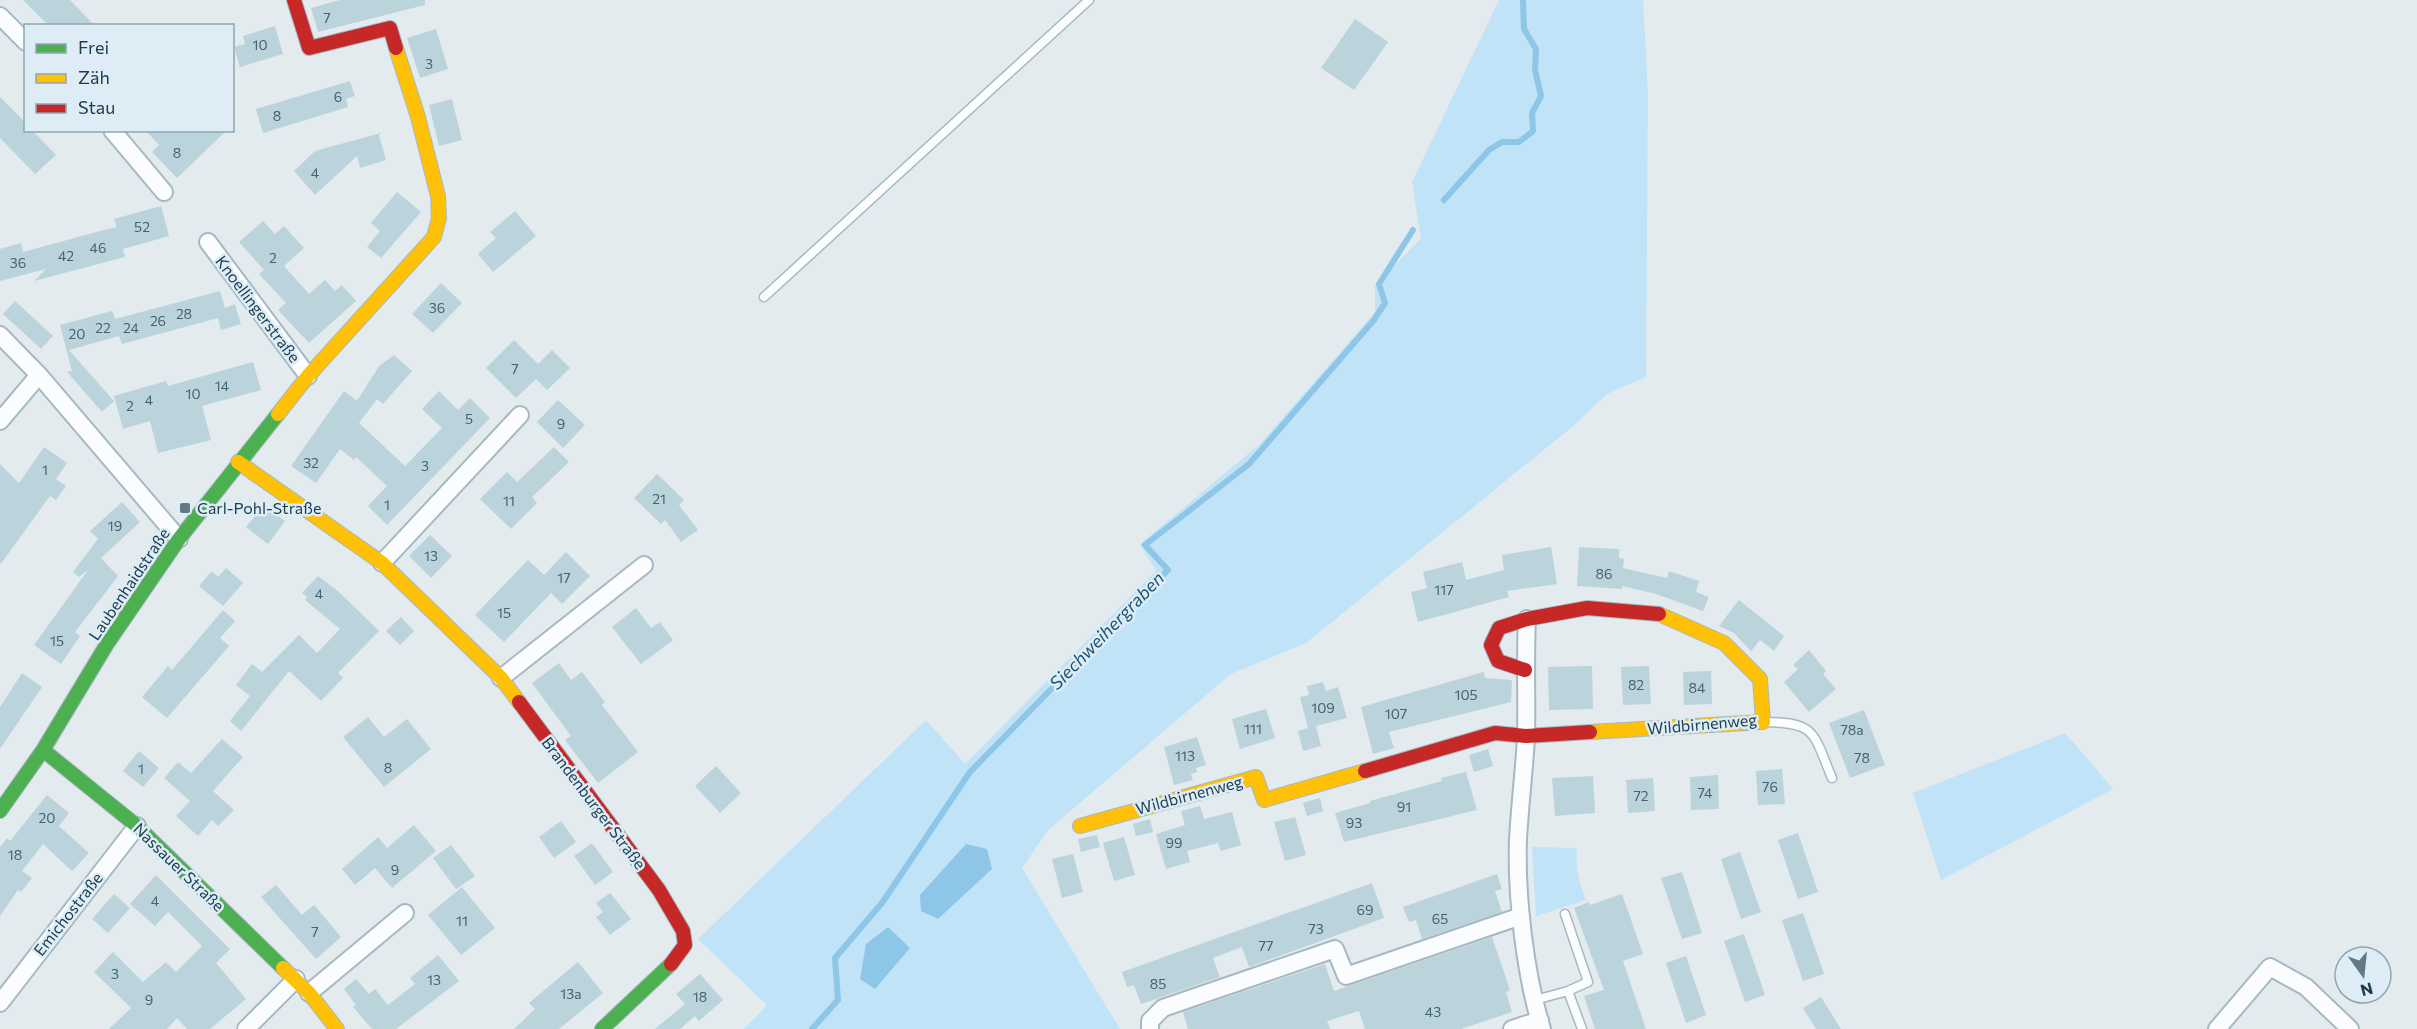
<svg xmlns="http://www.w3.org/2000/svg" width="2417" height="1029" font-family="Commissioner,sans-serif">
<style>
.green{fill:#c1e3f8}
.water{fill:#8dc6e7}
.lines{fill:none;stroke-linecap:round;stroke-linejoin:round}
.stream{stroke:#8dc6e7;stroke-width:6}
.building{fill:#bbd3da}
.lane-casing{stroke:#a6b9c3;stroke-width:11}
.street-casing{stroke:#a6b9c3;stroke-width:20}
.fast-casing{stroke:#a6b9c3;stroke-width:16}
.slow-casing{stroke:#a6b9c3;stroke-width:16}
.jam-casing{stroke:#a6b9c3;stroke-width:16}
.lane{stroke:#fbfcfd;stroke-width:8}
.street{stroke:#fbfcfd;stroke-width:16}
.fast{stroke:#4caf50;stroke-width:14}
.slow{stroke:#ffc107;stroke-width:14}
.jam{stroke:#c62828;stroke-width:14}
.poi-dot{fill:#617987;stroke:#ddecf5;stroke-width:2}
.labels{text-anchor:middle;stroke-width:5;stroke-linejoin:round;paint-order:stroke}
.number-label{font-size:14px;fill:#436272}
.street-label{font-size:16px;fill:#1b3c4f;stroke:#ddecf5}
.poi-label{font-size:16px;fill:#1b3c4f;stroke:#ddecf5;text-anchor:start}
.water-label{font-size:18px;font-style:italic;fill:#1c5777;stroke:#ddecf5}
</style>
<rect width="100%" height="100%" fill="#e3ebef"/>
<path class="green" d="M1499,0H1643L1648,93L1646,377L1607,394L1572,427L1306,643L1231,674L1048,830L1022,868L1120,1029H744L767,1005L698,939L926,720L965,764L1156,571L1140,544L1260,444L1375,312V285L1421,239L1412,182Z
M2065,733L2113,789L1941,880L1913,793Z
M1532,847L1577,848C1575,868 1579,881 1586,900L1536,916Z"/>
<path class="water" d="M966,844L987,849L992,869L938,919L921,911L920,895Z
M888,927L910,948L875,989L860,979L866,944Z"/>
<g class="lines">
<path class="stream" d="M1444,200L1489,150L1502,142H1519L1533,131L1532,113L1541,96L1535,70L1536,49L1524,29L1523,0
M812,1029L838,1000L835,958L882,903L970,772L1168,570L1145,545L1249,464L1374,320L1385,303L1379,284L1413,230"/>
</g>
<path class="building" d="M23,0H70L95,26H49Z
M340,0H425V5L318,32L311,8Z
M1355,19L1388,42L1354,90L1321,68Z
M275,26L283,54L240,67L234,47L245,44L243,36Z
M436,29L448,69L420,78L407,38Z
M350,81L355,96L346,99L348,107L263,133L256,109Z
M0,97L26,123V130H32L56,155L35,174L0,138Z
M452,99L462,140L439,146L429,105Z
M145,130H227L177,178L152,152L159,145Z
M381,133L379,135L386,160L360,168L357,156L315,195L294,171L315,151Z
M397,192L421,212L381,258L367,247L380,231L371,223Z
M161,206L169,236L123,249L125,257L34,281L46,269L0,281V249L21,243L23,252L100,231L117,227L114,219Z
M515,211L536,236L493,272L478,254L496,238L490,232Z
M263,221L275,234L284,226L304,248L284,266L309,294L325,280L335,291L342,285L356,301L309,343L278,310L286,303L259,274L264,270L239,242Z
M441,283L462,303L433,333L412,314Z
M220,291L225,308L235,304L241,324L221,330L218,318L122,344L119,336L69,350L114,401L102,412L67,372L72,371L60,325L112,311L115,319Z
M15,301L53,336L41,349L3,314Z
M514,340L538,364L552,350L570,368L547,390L536,379L516,398L486,368Z
M394,355L412,371L383,404L377,399L359,423L405,466L442,428L422,409L439,391L458,410L470,398L490,418L387,525L368,506L387,486L356,457L354,460L340,449L316,483L291,466L344,391L357,401L379,366Z
M253,362L261,390L202,406L211,440L158,453L150,421L123,429L114,396L166,381L168,386Z
M558,400L585,425L563,448L537,422Z
M44,447L67,463L56,479L66,486L56,500L50,496L0,565V464L19,483Z
M554,447L569,462L532,497L537,503L511,529L480,499L507,472L517,482Z
M657,474L684,500L679,505L698,530L681,542L665,520L661,524L634,498Z
M122,502L140,522L101,558L118,576L75,632L80,636L61,664L34,645L88,570L79,577L73,572L98,539L90,531Z
M264,505L285,521L268,544L246,527Z
M430,535L452,556L431,578L409,556Z
M1551,547L1557,584L1507,591L1509,597L1418,622L1411,592L1427,588L1423,572L1462,562L1466,580L1504,570L1502,555Z
M1579,547L1619,549V558L1624,559L1623,568L1667,578L1669,571L1699,581L1696,592L1709,597L1703,611L1656,594L1622,586V589L1577,586Z
M566,552L590,576L562,604L551,593L504,642L475,615L528,560L544,575Z
M226,568L243,583L223,606L199,586L212,571L218,577Z
M318,576L339,592L379,631L338,673L343,678L321,701L289,671L241,731L230,721L250,696L236,685L252,664L262,672L299,635L317,653L340,629L305,600L307,597L302,593Z
M1739,600L1784,636L1774,651L1760,640L1751,651L1734,633L1719,626Z
M636,608L651,628L660,622L673,640L641,664L612,627Z
M223,610L235,621L220,638L229,646L167,718L142,697L168,666L172,670Z
M401,617L414,631L400,645L386,631Z
M1809,650L1826,671L1823,674L1836,689L1809,712L1784,682L1798,669L1793,665Z
M559,663L571,680L582,672L605,702L602,705L638,752L598,783L565,740L571,736L532,683Z
M1592,666L1593,709L1549,710L1548,667Z
M1649,666L1651,704L1623,705L1621,667Z
M1711,671L1712,704L1684,705L1683,672Z
M1484,672L1485,678L1512,680L1511,702L1389,732L1394,748L1373,754L1361,707Z
M22,673L42,687L0,749V707Z
M1323,682L1326,691L1338,687L1347,718L1316,726L1321,746L1303,751L1298,731L1308,728L1300,697L1309,695L1307,686Z
M1266,709L1275,738L1240,749L1232,719Z
M1864,710L1885,765L1850,778L1829,723Z
M368,717L384,737L407,719L431,749L384,787L343,737Z
M1197,737L1206,765L1196,768L1197,772L1191,774L1193,780L1174,785L1164,747Z
M222,739L243,757L213,791L234,810L218,826L212,820L198,836L176,816L190,801L164,778L178,762L191,773Z
M1488,749L1493,766L1474,772L1469,755Z
M139,751L159,768L143,787L123,771Z
M716,766L741,793L720,813L695,786Z
M1782,769L1785,804L1758,805L1756,771Z
M1466,772L1477,810L1344,842L1335,813L1370,803V801L1442,781L1441,778Z
M1718,775L1719,809L1691,810L1690,777Z
M1593,776L1595,813L1555,816L1552,778Z
M1653,778L1655,811L1628,813L1626,780Z
M47,795L69,813L59,826L89,853L72,871L43,844L22,871L32,878L21,892L18,890L0,916V847L7,838L10,841Z
M1320,798L1323,811L1307,816L1303,803Z
M1200,806L1204,819L1232,812L1241,845L1221,851L1218,843L1187,851L1190,862L1166,869L1156,834L1185,825L1181,811Z
M1295,817L1306,855L1285,861L1274,822Z
M1150,819L1153,832L1136,836L1133,824Z
M561,821L576,842L554,858L539,837Z
M414,825L436,851L392,888L375,868L355,885L342,869L378,837L387,848Z
M1798,833L1818,892L1798,899L1778,840Z
M1097,835L1100,847L1081,852L1078,839Z
M1124,837L1135,875L1114,881L1103,843Z
M592,843L613,872L595,885L574,856Z
M451,845L475,876L456,889L433,858Z
M1740,852L1761,912L1741,919L1721,859Z
M1073,854L1083,892L1062,898L1052,859Z
M1682,872L1702,933L1682,939L1661,878Z
M1497,874L1502,889L1495,891L1502,912L1422,939L1416,920L1409,922L1403,907Z
M156,875L230,949L216,963L246,999L210,1029H187L177,1018L167,1029H109L131,1008L94,972L113,952L143,982L166,962L176,972L202,946L168,912L155,926L130,904Z
M1372,883L1384,918L1249,967L1242,947L1213,958L1220,977L1141,1004L1134,985L1127,987L1122,972Z
M276,885L302,915L314,905L341,937L316,959L261,897Z
M462,887L495,928L461,955L428,915Z
M610,893L631,919L610,935L596,917L603,912L596,903Z
M114,894L130,908L108,933L92,919Z
M1622,894L1643,954L1623,961L1646,1029H1595L1584,996L1604,990L1574,908L1589,902L1590,905Z
M1803,913L1824,974L1803,981L1782,920Z
M1744,934L1765,995L1745,1002L1724,941Z
M1492,937L1510,990L1506,992L1512,1012L1461,1029H1365L1359,1011L1327,1021L1330,1029H1188L1183,1012L1325,964L1334,991Z
M438,955L459,981L396,1029H372L353,1007L356,1005L344,989L356,979L369,994L375,989L388,1005L415,984L410,978Z
M1686,956L1706,1015L1686,1023L1666,963Z
M578,962L603,993L559,1029H514L535,1009L529,1003Z
M700,974L723,1000L699,1021L695,1016L680,1029H655L685,1004L676,994Z
M1821,997L1841,1029H1816L1803,1008Z"/>
<g class="lines">
<defs>
<path id="lane" d="M764,297L1089,0
M1763,722C1817,722 1813,733 1832,778
M1568,991L1582,1029
M1535,1000L1568,991L1588,982L1565,914"/>
<path id="street" d="M0,16L26,42
M112,130L164,192
M208,242L308,376
M0,335L39,375L179,539
M0,421L39,375
M382,563L520,415
M1527,619C1525,658 1527,698 1526,738C1524,771 1520,805 1518,839C1516,896 1525,974 1542,1029
M501,678L644,565
M309,993L405,913
M0,1003L137,826
M246,1029L296,979
M1150,1029V1021L1163,1008L1335,949L1346,976L1521,916
M1512,1029L1540,1020
M2217,1029L2270,967L2306,987L2350,1029"/>
<path id="fast" d="M43,750L137,826L283,968
M0,811L43,750L107,644L179,539L278,414
M602,1029L671,964"/>
<path id="slow" d="M278,414L308,376L434,237L439,218L438,196L418,117L396,48
M238,462L382,563L501,678L519,702
M1590,732L1763,722L1760,679L1724,643L1659,614
M1080,826L1256,777L1264,800L1365,771
M283,968L309,993L337,1029"/>
<path id="jam" d="M294,0L309,48L390,28L396,48
M1525,670L1498,661L1491,645L1499,628L1527,619L1587,608L1659,614
M519,702L659,890L683,931L685,945L671,964
M1365,771L1495,733L1526,736L1590,732"/>
</defs>
<use href="#lane" class="lane-casing"/>
<use href="#street" class="street-casing"/>
<use href="#fast" class="fast-casing"/>
<use href="#slow" class="slow-casing"/>
<use href="#jam" class="jam-casing"/>
<use href="#lane" class="lane"/>
<use href="#street" class="street"/>
<use href="#fast" class="fast"/>
<use href="#slow" class="slow"/>
<use href="#jam" class="jam"/>
</g>
<rect class="poi-dot" x="179" y="502" width="12" height="12" rx="3"/>
<g class="labels">
<g class="number-label">
<text x="327" y="23">7</text>
<text x="260" y="50">10</text>
<text x="429" y="69">3</text>
<text x="338" y="102">6</text>
<text x="277" y="121">8</text>
<text x="177" y="158">8</text>
<text x="315" y="178">4</text>
<text x="142" y="232">52</text>
<text x="98" y="253">46</text>
<text x="66" y="261">42</text>
<text x="273" y="263">2</text>
<text x="18" y="268">36</text>
<text x="437" y="313">36</text>
<text x="184" y="319">28</text>
<text x="158" y="326">26</text>
<text x="103" y="333">22</text>
<text x="131" y="333">24</text>
<text x="77" y="339">20</text>
<text x="515" y="374">7</text>
<text x="222" y="391">14</text>
<text x="193" y="399">10</text>
<text x="149" y="405">4</text>
<text x="130" y="411">2</text>
<text x="469" y="424">5</text>
<text x="561" y="429">9</text>
<text x="311" y="468">32</text>
<text x="425" y="471">3</text>
<text x="45" y="475">1</text>
<text x="659" y="504">21</text>
<text x="509" y="506">11</text>
<text x="387" y="510">1</text>
<text x="115" y="531">19</text>
<text x="431" y="561">13</text>
<text x="1604" y="579">86</text>
<text x="564" y="583">17</text>
<text x="1444" y="595">117</text>
<text x="319" y="599">4</text>
<text x="504" y="618">15</text>
<text x="57" y="646">15</text>
<text x="1636" y="690">82</text>
<text x="1697" y="693">84</text>
<text x="1466" y="700">105</text>
<text x="1323" y="713">109</text>
<text x="1396" y="719">107</text>
<text x="1253" y="734">111</text>
<text x="1852" y="735">78a</text>
<text x="1185" y="761">113</text>
<text x="1862" y="763">78</text>
<text x="388" y="773">8</text>
<text x="141" y="774">1</text>
<text x="1770" y="792">76</text>
<text x="1705" y="798">74</text>
<text x="1641" y="801">72</text>
<text x="1404" y="812">91</text>
<text x="47" y="823">20</text>
<text x="1354" y="828">93</text>
<text x="1174" y="848">99</text>
<text x="15" y="860">18</text>
<text x="395" y="875">9</text>
<text x="155" y="906">4</text>
<text x="1365" y="915">69</text>
<text x="1440" y="924">65</text>
<text x="462" y="926">11</text>
<text x="1316" y="934">73</text>
<text x="315" y="937">7</text>
<text x="1266" y="951">77</text>
<text x="115" y="979">3</text>
<text x="434" y="985">13</text>
<text x="1158" y="989">85</text>
<text x="571" y="999">13a</text>
<text x="700" y="1002">18</text>
<text x="149" y="1005">9</text>
<text x="1433" y="1017">43</text>
</g>
<g class="street-label">
<text transform="translate(258 309) rotate(53)" y="6">Knoellingerstraße</text>
<text transform="translate(129 584) rotate(-56)" y="6">Laubenhaidstraße</text>
<text transform="translate(1702 724) rotate(-5)" y="6">Wildbirnenweg</text>
<text transform="translate(1189 795) rotate(-15)" y="6">Wildbirnenweg</text>
<text transform="translate(594 803) rotate(53)" y="6">Brandenburger Straße</text>
<text transform="translate(179 867) rotate(44)" y="6">Nassauer Straße</text>
<text transform="translate(68 914) rotate(-52)" y="6">Emichostraße</text>
</g>
<g class="poi-label">
<text x="197" y="514">Carl-Pohl-Straße</text>
</g>
<g class="water-label">
<text transform="translate(1107 631) rotate(-46)" y="6">Siechweihergraben</text>
</g>
</g>
<rect x="24" y="24" width="210" height="108" fill="#ddecf5" stroke="#8fa6b3" stroke-width="1.5"/>
<rect x="36" y="44" width="30" height="9" fill="#4caf50" stroke="#8fa6b3" stroke-width="1.5"/>
<text x="78" y="54" font-size="18" fill="#1b3c4f">Frei</text>
<rect x="36" y="74" width="30" height="9" fill="#ffc107" stroke="#8fa6b3" stroke-width="1.5"/>
<text x="78" y="84" font-size="18" fill="#1b3c4f">Zäh</text>
<rect x="36" y="104" width="30" height="9" fill="#c62828" stroke="#8fa6b3" stroke-width="1.5"/>
<text x="78" y="114" font-size="18" fill="#1b3c4f">Stau</text>
<g transform="translate(2363 975) rotate(165)"><circle r="28" fill="#ddecf5" stroke="#8fa6b3" stroke-width="1.5"/>
<path d="M0-4.5L10 22L0 15L-10 22Z" fill="#617987"/>
<text y="-9" font-size="16" font-weight="bold" text-anchor="middle" fill="#1b3c4f">N</text>
</g>
</svg>
